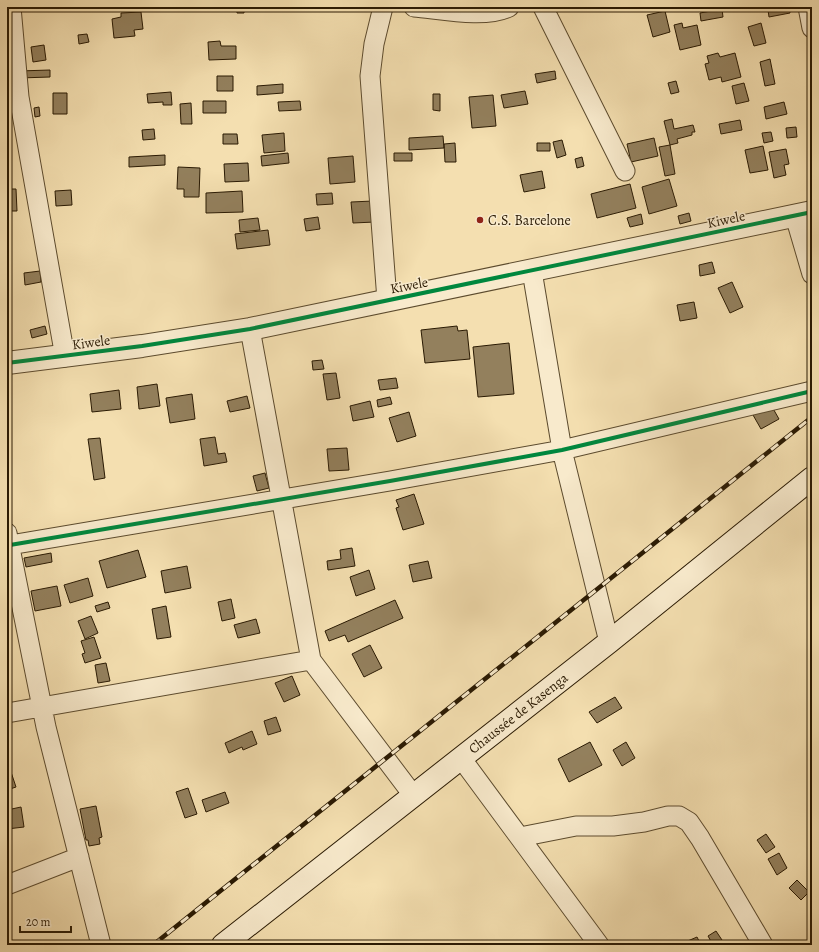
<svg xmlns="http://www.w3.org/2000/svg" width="819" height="952" font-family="Alegreya,serif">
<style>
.building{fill:#93805d;stroke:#2a1a03}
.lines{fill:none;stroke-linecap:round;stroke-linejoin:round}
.minor-casing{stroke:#5c4b2e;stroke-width:21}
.tertiary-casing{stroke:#5c4b2e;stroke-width:24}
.secondary-casing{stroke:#2a1a03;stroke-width:24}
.minor{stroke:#f8eacc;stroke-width:19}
.tertiary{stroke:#f8eacc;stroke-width:22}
.secondary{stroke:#f8eacc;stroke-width:22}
.rail-casing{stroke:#2a1a03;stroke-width:4.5}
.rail{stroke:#f8eacc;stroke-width:3;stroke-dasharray:9;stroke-linecap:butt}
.cycleway-casing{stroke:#f8eacc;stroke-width:6}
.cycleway{stroke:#00873e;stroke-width:4}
.poi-dot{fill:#8f2418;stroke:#f8eacc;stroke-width:1.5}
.labels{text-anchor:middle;stroke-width:3;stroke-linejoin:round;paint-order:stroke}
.street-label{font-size:14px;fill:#2a1a03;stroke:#f8eacc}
.poi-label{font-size:14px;fill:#2a1a03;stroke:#f8eacc;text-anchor:start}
</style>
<rect width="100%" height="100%" fill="#f4dfb0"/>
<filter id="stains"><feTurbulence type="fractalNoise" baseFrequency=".005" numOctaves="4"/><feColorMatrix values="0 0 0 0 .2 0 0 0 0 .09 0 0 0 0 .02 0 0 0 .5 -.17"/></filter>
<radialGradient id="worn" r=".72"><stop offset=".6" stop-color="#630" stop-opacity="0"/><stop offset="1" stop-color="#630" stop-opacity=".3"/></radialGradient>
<path class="building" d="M237,7H244V13H237Z
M651,7H673L652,11Z
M783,7H789L790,13L769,17L768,10Z
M722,9L723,17L701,21L700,13Z
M665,11L670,32L653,37L647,15Z
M141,12L143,29L134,30L135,36L114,38L112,19L121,17V13Z
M682,23L683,28L697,25L701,45L680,50L674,25Z
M761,23L766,43L754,46L748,27Z
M87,34L89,42L79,44L78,35Z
M220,41L221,46H236V59L209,60L208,42Z
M44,45L46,60L33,62L31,47Z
M718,53L720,57L735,53L741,77L722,82L721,77L709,80L705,64L709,63L707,56Z
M770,59L775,84L765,86L760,62Z
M50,70V77L19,78L18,71Z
M555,71L556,79L537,83L535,74Z
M217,76H233V91H217Z
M676,81L679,92L671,94L668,83Z
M744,83L749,101L736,104L732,86Z
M283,84V93L257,95V86Z
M525,91L528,104L504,108L501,95Z
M171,92L172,105H163V102L148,103L147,94Z
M53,93H67V114H53Z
M433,94H440V111L433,110Z
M493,95L496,126L472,128L469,97Z
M203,101H226V113H203Z
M300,101L301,110L279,111L278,102Z
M784,102L787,114L766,119L764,107Z
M191,103L192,124H181L180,104Z
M39,107L40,116L35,117L34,108Z
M672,119L674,129L693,125L695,132H692V135L677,139L678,143L670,145L664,121Z
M740,120L742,130L721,134L719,124Z
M796,127L797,137L787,138L786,128Z
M154,129L155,139L143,140L142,130Z
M771,132L773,141L764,143L762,133Z
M284,133L285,151L264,153L262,135Z
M223,134H237L238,144H223Z
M443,136L444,148L409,150V138Z
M654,138L658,156L631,162L627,144Z
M562,140L566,155L557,158L553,142Z
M455,143L456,162H445L444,144Z
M537,143H550V151H537Z
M670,145L675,174L665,176L659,147Z
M763,146L768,170L750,173L745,150Z
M786,149L789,164L784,165L786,175L774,178L769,152Z
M288,153L289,163L262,166L261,156Z
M394,153H412V161H394Z
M165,155V165L129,167V157Z
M353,156L355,182L330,184L328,158Z
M582,157L584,166L577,168L575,159Z
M248,163L249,181L225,182L224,164Z
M178,167L200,168L199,197H184V189H177Z
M542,171L545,188L524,192L520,175Z
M669,179L677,206L649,214L642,187Z
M630,184L636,208L597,218L591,194Z
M7,189H16L17,211H7Z
M71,190L72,205L56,206L55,191Z
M242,191L243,212L206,213V193Z
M332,193L333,204L317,205L316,194Z
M373,201L375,222L353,223L351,202Z
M689,213L691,221L680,224L678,216Z
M641,214L643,224L630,227L627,218Z
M318,217L320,229L306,231L304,219Z
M258,218L260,230L240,232L239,220Z
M268,230L270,245L237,249L235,234Z
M712,262L715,273L700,276L699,265Z
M40,271L41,282L25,285L24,273Z
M732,282L743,307L730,313L718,288Z
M694,302L697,318L680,321L677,305Z
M45,326L47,334L32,338L30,330Z
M457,326L458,331L467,330L470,359L425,363L421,330Z
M509,343L514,394L478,397L473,347Z
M322,360L324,369L313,370L312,361Z
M336,373L340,398L327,400L323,374Z
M396,378L398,388L380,390L378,380Z
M157,384L160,406L139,409L137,387Z
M119,390L121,409L92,412L90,394Z
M192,394L195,419L170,423L166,398Z
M247,396L250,408L230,412L227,401Z
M390,397L392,404L378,407L377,400Z
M370,401L374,417L353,421L350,406Z
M771,405L779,419L761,429L753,415Z
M409,412L416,436L397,442L389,418Z
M215,437L218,454L225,453L227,462L204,466L200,439Z
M100,438L105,478L94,480L88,439Z
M347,448L349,470L329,471L327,449Z
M265,473L269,488L257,491L253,476Z
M414,494L424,524L403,530L396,508L399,507L396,500Z
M352,548L355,566L328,570L327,561L341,559L340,550Z
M138,550L146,577L107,588L99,561Z
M51,553L52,562L26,567L24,558Z
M428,561L432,578L413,582L409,565Z
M187,566L191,588L165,593L161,571Z
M369,570L375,589L356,596L350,577Z
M88,578L93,596L70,603L64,585Z
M57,586L61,606L35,611L31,591Z
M231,599L235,618L222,621L218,602Z
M395,600L403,618L348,642L345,635L329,641L325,631Z
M108,602L110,608L97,612L95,606Z
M166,606L171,637L157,639L152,609Z
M91,616L98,633L85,639L78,621Z
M256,619L260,633L238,638L234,625Z
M94,637L101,658L85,663L82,654L85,653L81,641Z
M370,645L382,668L364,677L352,654Z
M106,663L110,681L98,683L95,665Z
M292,676L300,695L284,702L275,683Z
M615,697L622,708L597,723L589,712Z
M276,717L281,731L268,735L264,721Z
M252,731L257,744L243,750L242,747L229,753L225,743Z
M590,742L602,765L569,782L558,759Z
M626,742L635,758L622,766L613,750Z
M10,769L16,787L7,790V770Z
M188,788L197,814L185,818L176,792Z
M225,792L229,803L206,812L202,800Z
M96,806L102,837L99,838L100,844L89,846L88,840H86L80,809Z
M21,807L24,827L7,829V810Z
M766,834L775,847L766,853L757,840Z
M779,853L787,868L777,875L768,859Z
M797,880L809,892L801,900L789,888Z
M716,931L722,940L713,945L708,936Z
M697,937L701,945H684L683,943Z"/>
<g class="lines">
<defs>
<path id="minor" d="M11,7L19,97L65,357
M383,7L374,44L370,76L387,300
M414,7C439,9 486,19 509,7
M543,7L625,171
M808,7L812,28
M795,216L812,274
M532,271L562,450L609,642
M250,329L311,660L413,795
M7,533L46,727L101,945
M10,545L390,481L562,450L812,391
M7,713L311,660
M461,758L599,945
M520,837L576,826H613L644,822L668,816H679L689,822L700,838L763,945
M7,885L79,857"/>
<path id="tertiary" d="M7,363L142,346L250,329L812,212"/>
<path id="secondary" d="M223,945L609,642L812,478"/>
</defs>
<use href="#minor" class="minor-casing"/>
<use href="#tertiary" class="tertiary-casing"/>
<use href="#secondary" class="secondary-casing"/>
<use href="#minor" class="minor"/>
<use href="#tertiary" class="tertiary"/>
<use href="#secondary" class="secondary"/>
<defs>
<path id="rail" d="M153,945L812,417"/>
</defs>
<use href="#rail" class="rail-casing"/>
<use href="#rail" class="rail"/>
<defs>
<path id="cycleway" d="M7,363L142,346L250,329L812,212
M10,545L390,481L562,450L812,391"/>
</defs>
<use href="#cycleway" class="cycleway-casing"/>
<use href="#cycleway" class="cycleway"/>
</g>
<circle class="poi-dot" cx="480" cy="220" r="4"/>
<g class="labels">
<g class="street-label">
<text transform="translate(726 219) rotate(-12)" y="5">Kiwele</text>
<text transform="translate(409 285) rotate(-11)" y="5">Kiwele</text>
<text transform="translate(91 342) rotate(-8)" y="5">Kiwele</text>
<text transform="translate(518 713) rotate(-38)" y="5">Chaussée de Kasenga</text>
</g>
<g class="poi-label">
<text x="488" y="225">C.S. Barcelone</text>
</g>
</g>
<rect width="819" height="952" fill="none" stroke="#f4dfb0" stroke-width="24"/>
<rect x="8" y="8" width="803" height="936" fill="none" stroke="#2a1a03" stroke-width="2"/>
<rect x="12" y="12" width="795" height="928" fill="none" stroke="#2a1a03"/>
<path d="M20 926v6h51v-6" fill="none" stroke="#2a1a03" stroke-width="2"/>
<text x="26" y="926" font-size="12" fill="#2a1a03" stroke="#f8eacc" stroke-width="3" paint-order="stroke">20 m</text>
<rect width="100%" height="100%" filter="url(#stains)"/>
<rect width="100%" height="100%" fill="url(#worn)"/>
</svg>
